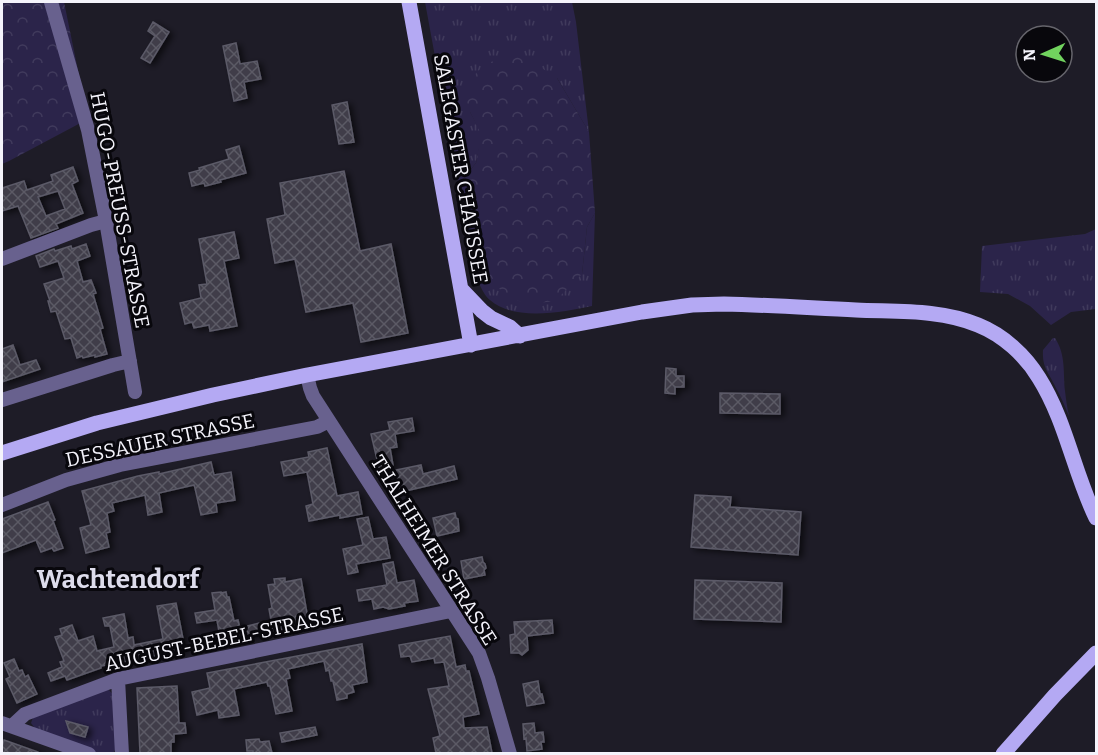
<svg xmlns="http://www.w3.org/2000/svg" width="1098" height="755" font-family="Bitter,serif">
<style>
.grass{fill:url(#grass-tufts)}
.forest{fill:url(#forest-crowns)}
.building{fill:url(#building-cross-hatch);stroke:#5b5a67;stroke-width:1.5;fill-rule:evenodd;filter:url(#shadow)}
.lines{fill:none;stroke-linecap:round;stroke-linejoin:round}
.minor{stroke:#68618e;stroke-width:14}
.major{stroke:#b4a9f3;stroke-width:15}
.labels{text-anchor:middle;stroke-width:6;stroke-linejoin:round;paint-order:stroke}
.street-label{font-size:20px;fill:#f4f3fb;stroke:#08070c}
.district-label{font-size:26px;font-weight:bold;fill:#dddceb;stroke:#08070c}
</style>
<defs>
<pattern id="grass-tufts" width="24" height="20" patternUnits="userSpaceOnUse" patternTransform="scale(1.5)"><rect width="24" height="20" fill="#2b244a"/><path d="M3 7l-1-3M5 7V3M7 7l1-3M15 17l-1-3M17 17v-4M19 17l1-3" fill="none" stroke="#403a5c"/></pattern>
<pattern id="forest-crowns" width="20" height="18" patternUnits="userSpaceOnUse" patternTransform="scale(1.5)"><rect width="20" height="18" fill="#2b244a"/><path d="M2 6a3 3 0 1 1 6 0M12 15a3 3 0 1 1 6 0" fill="none" stroke="#403a5c"/></pattern>
<pattern id="building-cross-hatch" width="8" height="8" patternUnits="userSpaceOnUse" patternTransform="scale(1.5)"><rect width="8" height="8" fill="#3f3e4a"/><path d="M0 0l8 8M0 8l8-8" fill="none" stroke="#5b5a65"/></pattern>
<filter id="shadow"><feDropShadow dx="4" dy="2.5" stdDeviation="3" flood-color="#0009"/></filter>
</defs>
<rect width="100%" height="100%" fill="#1e1c27"/>
<path class="grass" d="M425,2H572L576,22L589,132L557,78L470,112L482,134L476,163L458,185L472,215L483,262L582,274L587,227L595,213L592,306C563,312 515,322 490,300C481,293 474,271 471,259C464,234 462,208 458,182C447,122 436,62 425,2Z
M1096,229V309L1071,312L1051,325L1030,306L1008,294L980,292L982,246L1085,234Z
M1053,338H1055C1066,355 1063,372 1065,391C1066,399 1067,408 1069,416C1065,406 1061,397 1056,388C1049,372 1042,369 1043,350Z
M100,690H109L115,697L117,747L113,753H98L37,731L31,723L34,715Z"/>
<path class="forest" d="M2,2H64L88,119L9,161L2,164Z
M500,56H523L557,78L589,132L595,213L587,227L582,274L555,301L529,304L506,297L492,279L483,262L472,215L458,185L476,163L481,134L470,112L463,89L478,71Z"/>
<path class="building" d="M153,22L169,32L150,63L141,58L155,36L148,31Z
M236,43L240,64L257,61L261,79L244,82L247,98L234,101L223,46Z
M347,102L354,142L339,144L332,105Z
M239,146L246,173L220,180L221,182L205,186L204,183L192,186L189,173L200,170L199,168L229,159L226,150Z
M73,167L78,181L72,184L83,213L56,224L58,228L31,238L18,206L2,211V188L24,181L27,190L53,181L51,175ZM58,191L65,209L46,216L38,197Z
M344,171L360,251L391,244L408,333L361,342L353,303L306,312L295,259L275,263L267,219L285,215L280,183Z
M234,232L239,258L224,261L237,326L210,331L209,325L194,328L192,322L185,324L180,303L201,298L199,285L207,284L199,239Z
M86,244L90,256L77,261L83,282L91,280L96,293L93,294L103,328L100,329L107,354L95,357V355L83,358L82,356L77,358L71,338L65,339L56,311L51,312L48,301H50L44,284L64,278L58,261L40,267L36,256L54,249L55,251L71,246L72,249Z
M13,345L20,365L36,360L40,369L2,382V349Z
M666,368L676,369V376H684V387H675V394L665,393Z
M720,393L780,394V414L720,413Z
M412,418L414,431L395,434L397,447L390,448L393,465L379,468L371,434L390,430L388,422Z
M327,448L337,496L358,492L362,514L340,518V515L309,521L306,506L313,504L307,472L284,476L281,462L309,457L308,452Z
M211,462L214,475L231,472L235,500L216,503L217,512L201,515L195,488L194,485L159,493L162,512L148,515L145,495L112,503L114,511L107,513L110,532L106,533L109,547L86,553L80,528L91,525L82,491L138,476L159,472V474Z
M421,465L423,474L454,466L457,479L401,492L396,470Z
M695,495L731,497L730,507L801,512L798,555L691,547Z
M48,502L55,520L53,521L63,548L54,551L52,548L41,552L36,540L2,553V519Z
M455,513L456,518L458,519L459,531L437,536L433,518Z
M368,517L373,539L386,537L390,558L356,564L358,572L348,574L343,549L363,545L357,519Z
M482,557L483,562L485,564L486,568L484,570L485,575L464,579L461,561Z
M393,562L397,583L414,580L418,601L404,603L405,606L389,609L383,607L374,609L372,599L359,601L357,590L387,585L383,564Z
M285,578V582L301,579L309,625L273,632V631L221,643L217,620L197,623L195,613L215,610L212,593L221,592V593L226,592L227,597H229L234,621L238,620L240,628L271,620L269,609L272,608L268,585L275,584L274,579Z
M695,580L782,583L781,622L694,619Z
M176,603L185,649L175,650V652L101,666V668L67,680L65,676L51,681L48,673L62,667L60,662L64,661L55,637L62,635L60,629L72,625L78,641L93,636L97,651L114,647L110,626H105L103,618L124,614L128,638L133,637L134,645L163,639L157,606Z
M552,620L553,633L527,636L528,650L522,655L519,653H511L510,635L515,634L514,622Z
M450,636L456,667L465,665L466,671H469L479,714L463,717L464,728L487,727L492,753H436L433,738L440,736L428,689L449,686L444,662L435,663L434,658L412,662L410,656L401,657L399,645Z
M362,644L367,682L352,685L354,692L347,694V698L337,700L333,681H331L329,670L326,671L324,661L288,669L290,678L286,679L292,711L276,714L270,686H268L267,682L234,689L239,715L219,718L218,710L197,715L192,692L210,688L207,673Z
M14,659L19,671L22,670L25,677L28,675L37,694L17,703L6,679L10,677L4,663Z
M538,681L540,694H542L544,703L527,706L523,684Z
M177,686L179,723H185L186,733L174,734V742H171V753H140L137,688Z
M66,721L88,727L85,737L70,733Z
M534,723L535,733L543,732L544,742H541L542,749L527,751L526,738L524,739L523,724Z
M315,727L317,735L282,742L280,733Z
M259,739L260,742L269,741L272,753H253V751H247L246,740Z
M4,740L38,752V753H2V747Z"/>
<g class="lines">
<path class="minor" d="M51,2L88,130L106,221L135,392
M2,259L91,225L106,221
M307,375L310,388L313,396L479,653L488,678L510,754
M2,400L113,365L130,361
M2,505L66,480L120,465L317,427L329,421
M118,679L122,754
M2,723L89,754
M12,726L25,714L118,679L451,611"/>
<path class="major" d="M409,2L471,345
M462,290L482,311L491,318L510,327L520,336
M2,453L97,423L213,395L307,375L642,312L692,305L724,304C768,305 812,308 856,310C896,312 940,309 978,325C1003,335 1025,355 1039,378C1066,421 1074,473 1096,518
M1003,754L1055,695L1096,653"/>
</g>
<g class="labels">
<g class="street-label">
<text transform="translate(461 169) rotate(80)" y="7">SALEGASTER CHAUSSEE</text>
<text transform="translate(120 210) rotate(79)" y="7">HUGO-PREUSS-STRASSE</text>
<text transform="translate(160 440) rotate(-12)" y="7">DESSAUER STRASSE</text>
<text transform="translate(434 550) rotate(58)" y="7">THALHEIMER STRASSE</text>
<text transform="translate(224 639) rotate(-12)" y="7">AUGUST-BEBEL-STRASSE</text>
</g>
<g class="district-label">
<text x="118" y="588">Wachtendorf</text>
</g>
</g>
<rect width="1098" height="755" fill="none" stroke="#f4f3fb" stroke-width="6"/>
<g transform="translate(1044 54) rotate(267)"><circle r="28" fill="#08070c" stroke="#66656c" stroke-width="1.5"/>
<path d="M0-4.5L10 22L0 15L-10 22Z" fill="#71d35e"/>
<text y="-9" font-size="16" font-weight="bold" text-anchor="middle" fill="#f4f3fb">N</text>
</g>
</svg>
